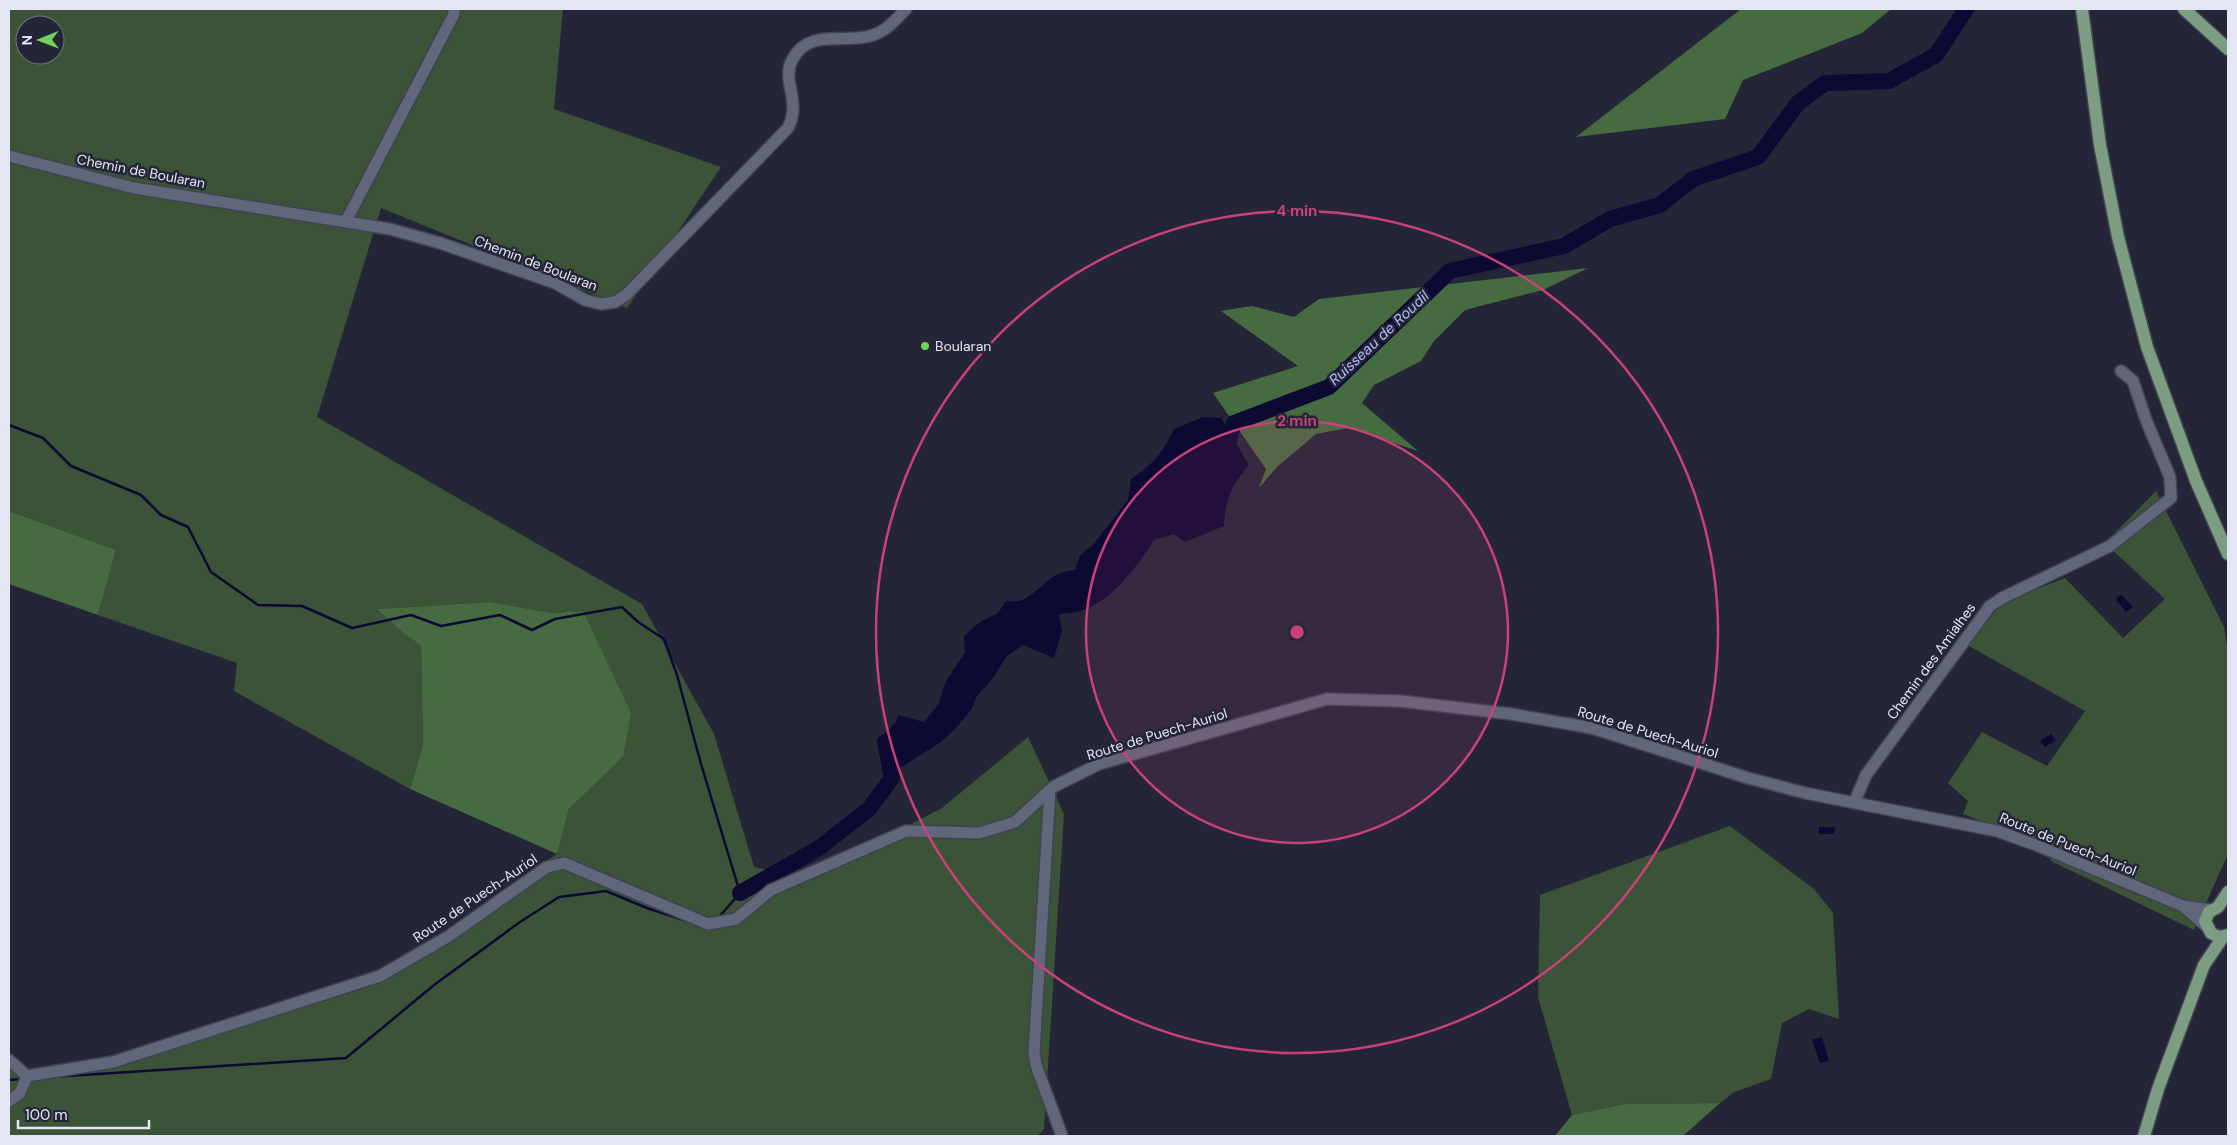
<svg xmlns="http://www.w3.org/2000/svg" width="2237" height="1145" font-family="'DM Sans',sans-serif">
<style>
.green{fill:#3b5336;fill-rule:evenodd}
.forest{fill:#476b40}
.water{fill:#0c0933}
.lines{fill:none;stroke-linecap:round;stroke-linejoin:round}
.stream{stroke:#0c0933;stroke-width:2.5}
.river{stroke:#0c0933;stroke-width:16}
.minor-casing{stroke:#414352;stroke-width:14}
.major-casing{stroke:#414352;stroke-width:15}
.minor{stroke:#62667b;stroke-width:11}
.major{stroke:#7d9d82;stroke-width:12}
.ring{fill:none;stroke:#c94179;stroke-width:2.5}
.poi-dot{fill:#71d25e;stroke:#242638;stroke-width:2}
.labels{text-anchor:middle;stroke-width:5;stroke-linejoin:round;paint-order:stroke}
.street-label{font-size:14px;fill:#e4e6f3;stroke:#242638}
.poi-label{font-size:14px;fill:#e4e6f3;stroke:#242638;text-anchor:start}
.water-label{font-size:15px;font-style:italic;fill:#b3bcf9;stroke:#242638}
.centre{fill:#c94179;stroke:#242638;stroke-width:2.5}
.ring-label{font-size:15px;text-anchor:middle;font-weight:bold;fill:#c94179;stroke:#242638;stroke-width:5;stroke-linejoin:round;paint-order:stroke}
</style>
<rect width="100%" height="100%" fill="#242638"/>
<path class="green" d="M9,9H563L554,109L721,167L627,308L381,208L317,417L642,604L714,734L754,867L804,880L942,808L1028,737L1064,814L1044,1129L1037,1136H9V1055L28,1072L113,1058L379,973L445,934L557,854L569,809L623,757L583,611L553,613L489,602L377,609L403,633L421,644L423,745L410,789L234,691L237,663L98,615L116,550L9,511ZM25,25H55V55H25Z
M2156,491L2224,627L2228,652V854L2194,930L2051,861L2048,848L1963,814L1968,801L1948,783L1982,732L2047,766L2085,711L1967,645L2003,602L2065,578L2123,638L2165,599L2105,543Z
M1730,826L1814,889L1833,913L1839,1019L1809,1009L1782,1023L1771,1079L1734,1092L1720,1103L1625,1104L1572,1115L1538,997L1540,895Z"/>
<path class="forest" d="M1741,9H1891L1862,33L1743,80L1725,119L1576,137Z
M1588,268L1543,290L1465,310L1434,341L1421,361L1374,385L1362,403L1418,451L1348,428L1316,434L1277,467L1259,488L1266,469L1213,393L1298,366L1221,311L1252,306L1294,317L1319,299Z
M9,511L116,550L98,615L9,584Z
M489,602L553,613L583,611L631,713L623,757L569,809L557,854L410,789L423,745L421,645L403,633L377,609Z
M1720,1103L1683,1136H1555L1572,1115L1625,1104Z"/>
<path class="water" d="M1203,417L1221,418L1249,465C1231,486 1226,497 1224,526L1185,542L1174,534L1154,540C1138,565 1115,597 1086,609C1078,613 1068,613 1059,614L1062,631L1054,658L1023,645L1007,656L993,678L977,696L971,710L956,728L941,742L900,768L883,761L884,734L896,722L898,715L924,722L938,705L946,681L965,653L964,636L980,622L998,613L1006,601C1011,601 1017,602 1022,600C1044,590 1047,572 1075,570L1080,555L1092,546L1128,500L1131,479C1153,464 1162,454 1174,429Z
M2122,595L2133,607L2126,612L2116,600L2118,596Z
M2051,734L2056,740L2045,747L2040,741Z
M1819,827H1835L1834,834H1819Z
M1822,1037L1829,1061L1820,1063L1812,1040Z"/>
<g class="lines">
<path class="stream" d="M9,425L43,438L71,466L141,495L161,515L188,527L211,572L258,605L302,606L352,628L411,615L441,626L500,615L532,630L555,619L622,607L638,622L664,639L677,675L701,764L740,893L719,917
M52,1077L346,1058L434,985L520,922L559,897L606,891L647,908L693,923
M9,1080L22,1079"/>
<path class="river" d="M1225,454L1234,423L1329,387L1450,271L1564,246L1610,219L1660,205L1693,179L1758,157L1798,103L1825,83L1889,81L1936,55L1966,9
M740,893L819,848L869,809L892,778L885,742"/>
<defs>
<path id="minor" d="M9,156L134,188L390,229L440,243L555,283L585,300L601,304L615,302L626,295L788,128C802,101 781,81 792,60C809,27 845,45 873,35C887,31 896,19 906,9
M346,221L454,14V9
M1050,790L1034,1052L1036,1065L1062,1136
M1854,803L1866,775L1990,606L2002,598L2110,546L2171,498L2170,477L2146,420L2133,381L2121,371
M2183,906L2206,926
M9,1060L27,1076
M27,1076L113,1062L380,976L449,936L547,867L564,863L708,924L736,919L771,890L906,831L979,833L1015,822L1053,787L1099,764L1327,699L1400,701L1511,714L1592,728L1748,778L1805,793L1997,831L2036,845L2183,906L2211,910
M9,1101L20,1093L27,1076"/>
<path id="major" d="M2082,9L2100,145L2118,237L2147,347L2196,481L2228,554
M2184,9L2228,49
M2228,892L2218,907L2209,912L2205,921L2211,933L2219,937L2228,935
M2144,1136L2158,1089L2204,965L2223,937"/>
</defs>
<use href="#minor" class="minor-casing"/>
<use href="#major" class="major-casing"/>
<use href="#minor" class="minor"/>
<use href="#major" class="major"/>
</g>
<circle cx="1297" cy="632" r="211" fill="#c94179" fill-opacity=".12"/>
<g class="ring">
<circle cx="1297" cy="632" r="211"/>
<circle cx="1297" cy="632" r="421"/>
</g>
<circle class="poi-dot" cx="925" cy="346" r="5"/>
<g class="labels">
<g class="street-label">
<text transform="translate(141 171) rotate(11)" y="5">Chemin de Boularan</text>
<text transform="translate(536 263) rotate(21)" y="5">Chemin de Boularan</text>
<text transform="translate(1931 661) rotate(-54)" y="5">Chemin des Amialhes</text>
<text transform="translate(1648 732) rotate(17)" y="5">Route de Puech-Auriol</text>
<text transform="translate(1157 734) rotate(-17)" y="5">Route de Puech-Auriol</text>
<text transform="translate(2068 844) rotate(22)" y="5">Route de Puech-Auriol</text>
<text transform="translate(475 898) rotate(-34)" y="5">Route de Puech-Auriol</text>
</g>
<g class="poi-label">
<text x="935" y="351">Boularan</text>
</g>
<g class="water-label">
<text transform="translate(1379 338) rotate(-43)" y="5">Ruisseau de Roudil</text>
</g>
</g>
<circle cx="1297" cy="632" r="8" class="centre"/>
<g class="ring-label">
<text x="1297" y="216">4 min</text>
<text x="1297" y="426">2 min</text>
</g>
<rect width="2237" height="1145" fill="none" stroke="#e4e6f3" stroke-width="20"/>
<g transform="translate(40 40) rotate(269)"><circle r="24" fill="#242638" stroke="#717383"/>
<path d="M0-4L9 19L0 12L-9 19Z" fill="#71d25e"/>
<text y="-8" font-size="14" font-weight="bold" text-anchor="middle" fill="#e4e6f3">N</text>
</g>
<path d="M18 1120v8h131v-8" fill="none" stroke="#e4e6f3" stroke-width="2.5"/>
<text x="25" y="1120" font-size="15" fill="#e4e6f3" stroke="#242638" stroke-width="4" paint-order="stroke">100 m</text>
</svg>
